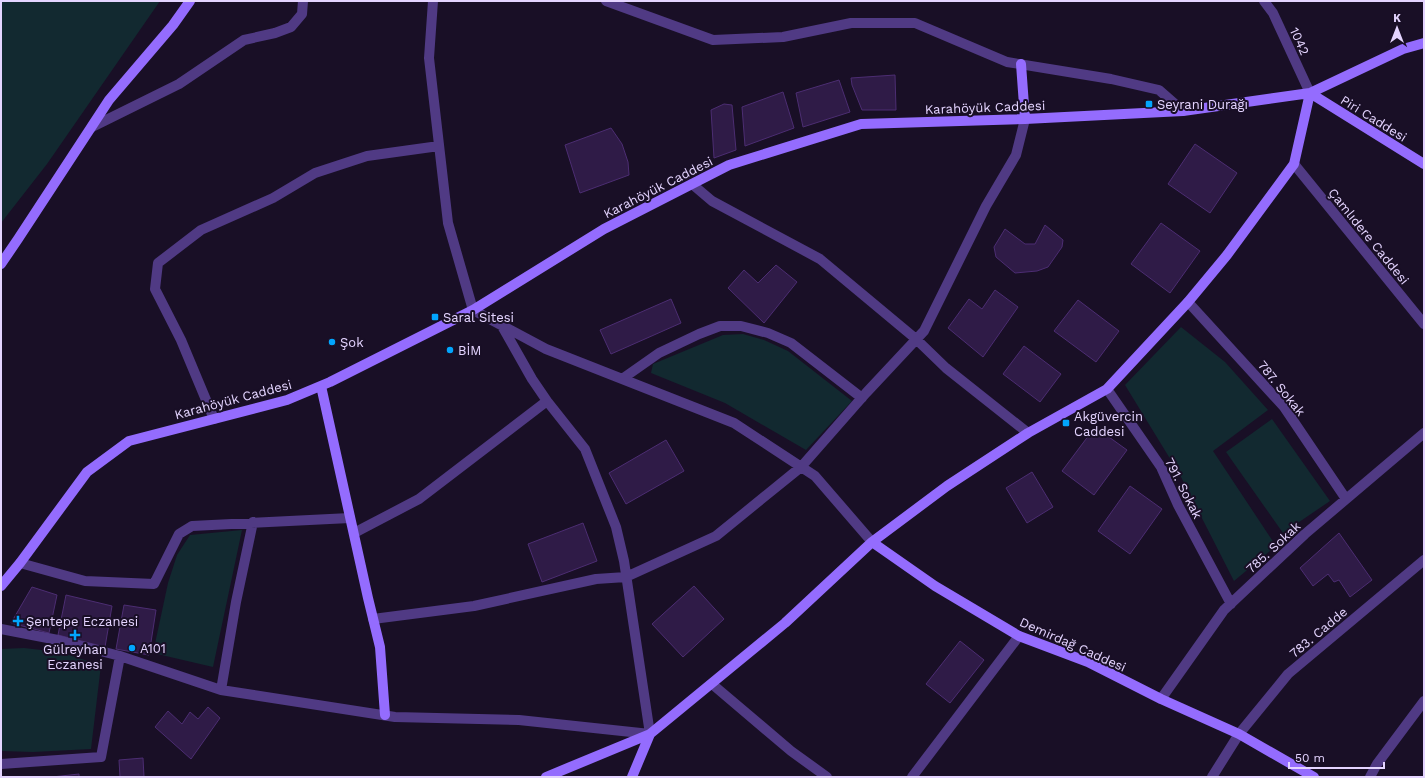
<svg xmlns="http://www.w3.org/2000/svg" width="1425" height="778" font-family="'Work Sans',sans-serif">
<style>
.green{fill:#122930}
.building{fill:#2f1b47;stroke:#4c2d72}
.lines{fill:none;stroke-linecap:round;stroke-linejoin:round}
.street{stroke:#503a84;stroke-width:10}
.secondary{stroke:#946cfe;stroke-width:10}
.poi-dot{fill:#02a5fd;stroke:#190f26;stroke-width:1.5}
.labels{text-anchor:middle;stroke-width:4;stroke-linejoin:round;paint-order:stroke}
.street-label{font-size:13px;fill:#e4d4ff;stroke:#190f26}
.poi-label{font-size:13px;fill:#e4d4ff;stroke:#190f26;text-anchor:start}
</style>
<rect width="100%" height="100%" fill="#190f26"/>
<path class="green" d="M1,1H160L47,164L1,223Z
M1181,327L1225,362L1268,410L1213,451L1276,546L1234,581L1180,475L1125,385Z
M743,334L764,340L788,351L852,401L806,450L725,403L651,373L653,364L723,335Z
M1272,419L1330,501L1283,533L1226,452Z
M242,530L213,667L153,653L168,583L177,555L190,535Z
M24,648L59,652L101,665L91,749L33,752L1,751V649Z"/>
<path class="building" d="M895,75L896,110H862L852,85L851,78Z
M839,80L850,112L803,127L796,93Z
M783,92L794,128L745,146L742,107Z
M724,104L732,105L736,150L714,158L711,110Z
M611,128L622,144L628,162L629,175L580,193L565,145Z
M1195,144L1237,173L1210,213L1168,184Z
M1161,223L1200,251L1170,293L1131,264Z
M1045,225L1063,240L1062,247L1048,267L1037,271L1015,273L996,257L994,247L1005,229L1025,244H1035Z
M776,265L797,282L764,323L728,288L744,270L758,283Z
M995,290L1018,307L983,357L948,328L969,299L982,309Z
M671,299L681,323L611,354L600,330Z
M1078,300L1119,331L1096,362L1054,331Z
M1024,346L1061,374L1040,402L1003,374Z
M1095,427L1127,450L1094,495L1062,471Z
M666,440L684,471L626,504L609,473Z
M1032,472L1053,507L1027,523L1006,488Z
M1130,486L1162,509L1130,554L1098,531Z
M583,523L597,561L542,582L528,544Z
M1339,533L1372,580L1350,597L1339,580L1334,582L1328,574L1313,586L1300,568Z
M694,586L724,619L683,657L652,624Z
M32,587L57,595L49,633L11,623Z
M66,595L112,606L105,647L58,635Z
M124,605L156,610L149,655L116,649Z
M960,641L984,660L950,703L926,684Z
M208,707L220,718L191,759L155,727L168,711L182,724L190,712L198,719Z
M143,758L144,777H120L119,760Z
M79,774V777H52Z"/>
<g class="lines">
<path class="street" d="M433,1L429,58L448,223L473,310L546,349L734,423L815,476L872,542
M606,1L713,40L783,37L851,23H915L1007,62L1111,79L1159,90L1183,111
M1264,1L1273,13L1310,93
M92,127L179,84L244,40L275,33L291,27L302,14L303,1
M1294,164L1424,324
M692,184L712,201L820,259L916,339L946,368L1028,433
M1188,302L1284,407L1346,499
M622,379L659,353L699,334L720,326H741L768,333L791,343L862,398
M1107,389L1161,467L1178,505L1231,604
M214,419L181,340L155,289L158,263L201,230L273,198L315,173L367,156L439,146
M354,533L419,499L547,401
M20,563L85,581L154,584L179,534L192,526L350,518
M373,619L474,606L596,579L626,577L716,536L801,467L866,393L924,331L986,206L1016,155L1025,119
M1,629L58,640L120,656L221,690L395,717L519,720L650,734L624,561L616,527L585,449L547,401L532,379L502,326
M712,684L791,751L827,777
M221,690L236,602L253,522
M1161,699L1224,610L1305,534L1424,433
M1,764L101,757L120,656
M912,777L1019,636
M1212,777L1239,734L1288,674L1424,560
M1370,777L1377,764L1424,701"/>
<path class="secondary" d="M1021,64L1025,119
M1,264L18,239L109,100L173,25L190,1
M321,386L368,598L380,647L385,715
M872,542L935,586L1019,636L1088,662L1161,699L1239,734L1314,777
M1,586L20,563L87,472L129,441L287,400L330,382L473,310L604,229L729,165L861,124L1025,119L1183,111L1310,93L1403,49L1424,43
M546,777L650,734L785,623L872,542L947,486L1028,433L1107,389L1188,302L1227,255L1294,164L1310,93L1424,164
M632,777L650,734"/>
</g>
<g class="poi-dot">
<rect x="1145" y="100" width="8" height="8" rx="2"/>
<rect x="431" y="313" width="8" height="8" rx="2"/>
<circle cx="332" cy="342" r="4"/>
<circle cx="450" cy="350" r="4"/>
<rect x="1062" y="419" width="8" height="8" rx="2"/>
<path d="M16 615h4v4h4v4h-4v4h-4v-4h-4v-4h4z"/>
<path d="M73 629h4v4h4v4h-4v4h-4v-4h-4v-4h4z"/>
<circle cx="132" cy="648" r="4"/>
</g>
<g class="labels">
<g class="street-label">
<text transform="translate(1300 41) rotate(66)" y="5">1042</text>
<text transform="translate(985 107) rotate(-2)" y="5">Karahöyük Caddesi</text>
<text transform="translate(1374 118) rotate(32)" y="5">Piri Caddesi</text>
<text transform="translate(658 187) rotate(-27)" y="5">Karahöyük Caddesi</text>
<text transform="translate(1369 236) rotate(51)" y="5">Çamlıdere Caddesi</text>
<text transform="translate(1282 388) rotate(51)" y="5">787. Sokak</text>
<text transform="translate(233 399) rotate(-15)" y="5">Karahöyük Caddesi</text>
<text transform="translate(1184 488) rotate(63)" y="5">791. Sokak</text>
<text transform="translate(1273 547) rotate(-43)" y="5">785. Sokak</text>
<text transform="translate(1318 632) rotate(-40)" y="5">783. Cadde</text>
<text transform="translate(1073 644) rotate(24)" y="5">Demirdağ Caddesi</text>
</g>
<g class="poi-label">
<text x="1157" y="109">Seyrani Durağı</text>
<text x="443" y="322">Saral Sitesi</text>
<text x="340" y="347">Şok</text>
<text x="458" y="355">BİM</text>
<text x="1074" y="421">Akgüvercin<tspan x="1074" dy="15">Caddesi</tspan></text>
<text x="26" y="626">Şentepe Eczanesi</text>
<text x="140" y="653">A101</text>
<text x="75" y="654" text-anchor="middle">Gülreyhan<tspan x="75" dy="15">Eczanesi</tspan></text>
</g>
</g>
<rect width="1425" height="778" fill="none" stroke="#e4d4ff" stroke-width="4"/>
<g transform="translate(1397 28)" stroke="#190f26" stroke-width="3" paint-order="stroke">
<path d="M0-3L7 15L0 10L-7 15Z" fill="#e4d4ff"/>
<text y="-6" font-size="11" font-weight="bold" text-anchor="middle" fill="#e4d4ff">K</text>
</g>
<path d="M1289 762v6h95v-6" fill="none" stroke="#e4d4ff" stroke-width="2"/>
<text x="1295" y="762" font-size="12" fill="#e4d4ff" stroke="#190f26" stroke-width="3" paint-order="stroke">50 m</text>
</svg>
